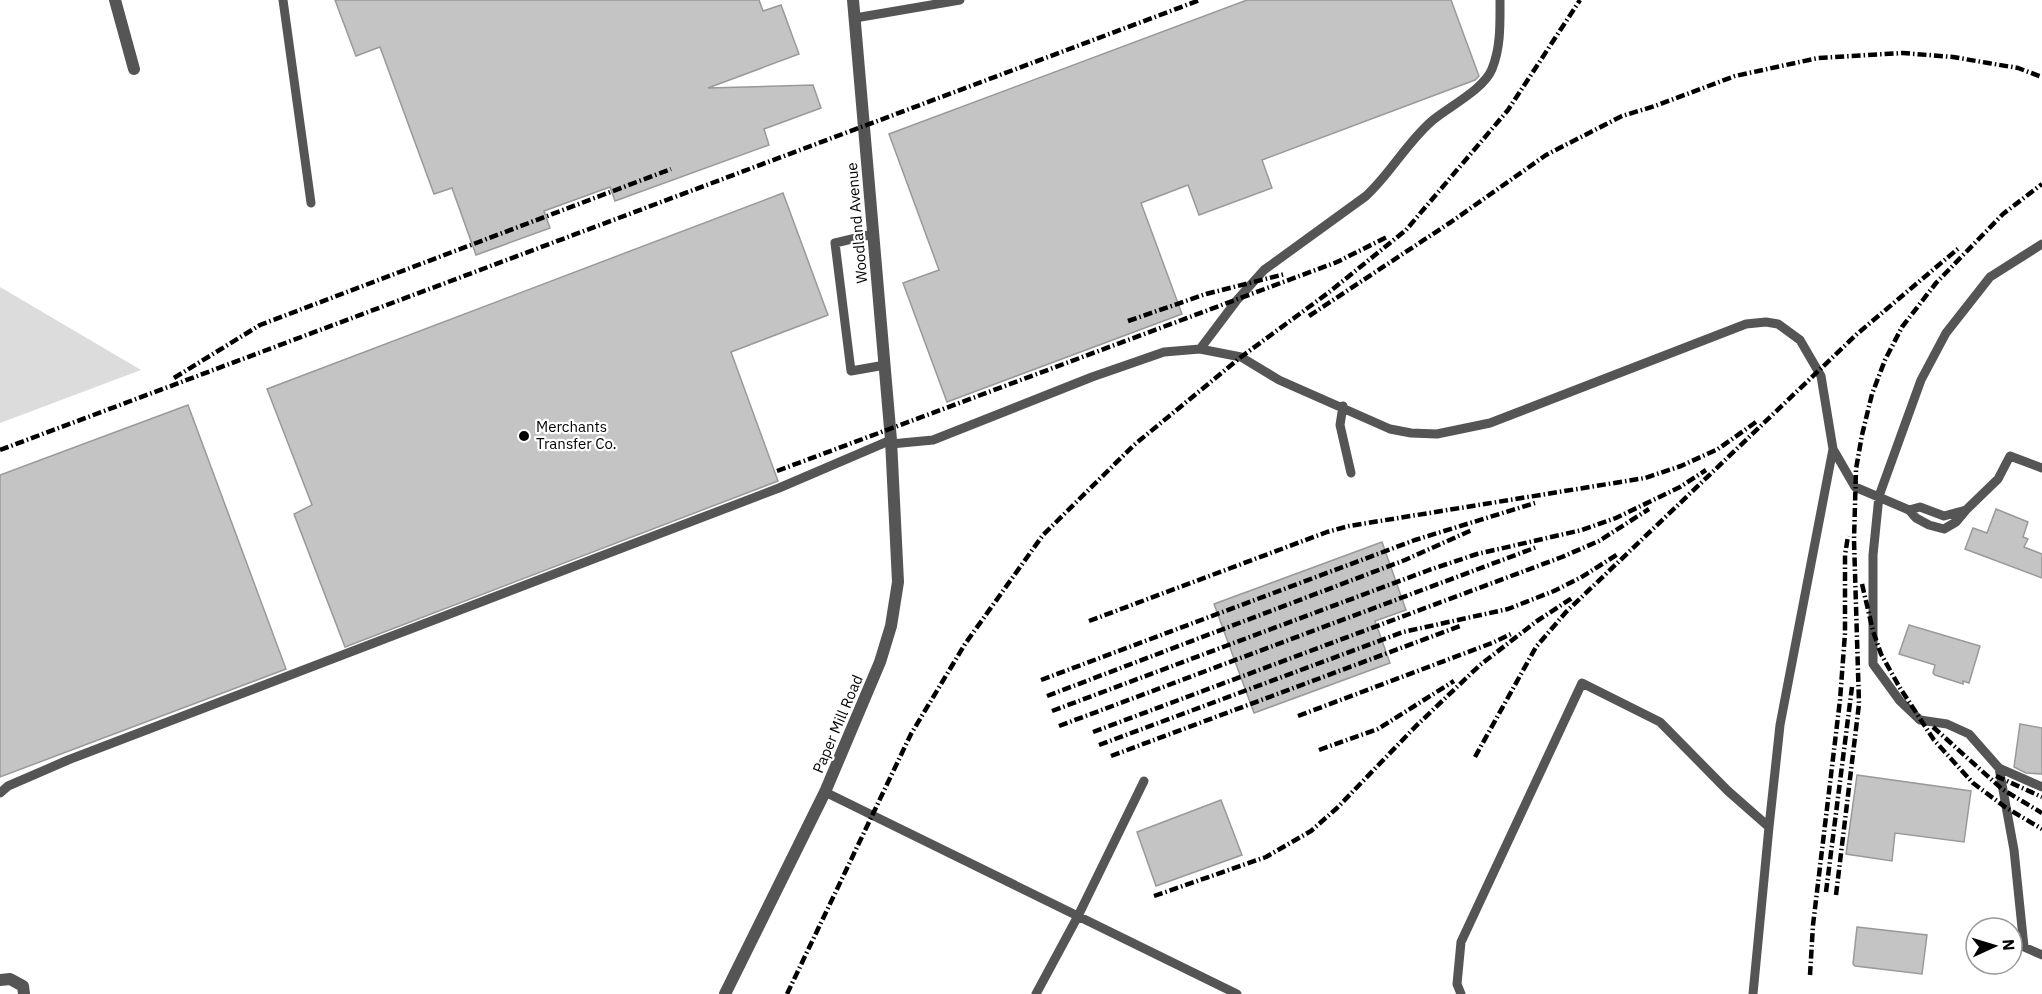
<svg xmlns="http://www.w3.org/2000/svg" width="2042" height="994" font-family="'IBM Plex Sans',sans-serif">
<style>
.green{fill:#dcdcdc}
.building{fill:#c4c4c4;stroke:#999;stroke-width:1.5}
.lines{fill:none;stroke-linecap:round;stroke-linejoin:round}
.service{stroke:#555;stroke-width:9}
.minor{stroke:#555;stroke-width:12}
.tertiary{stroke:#555;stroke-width:12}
.rail{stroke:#000;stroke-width:4.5;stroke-dasharray:9 3 1.5 3;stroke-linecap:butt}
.poi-dot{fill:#000;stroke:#fff;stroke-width:2}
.labels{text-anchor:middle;stroke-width:4.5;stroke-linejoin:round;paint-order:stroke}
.street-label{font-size:15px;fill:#000;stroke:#fff}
.poi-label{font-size:15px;fill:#000;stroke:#fff;text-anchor:start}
</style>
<rect width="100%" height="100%" fill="#fff"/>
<path class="green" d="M0,287L141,370L0,423Z"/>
<path class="building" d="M335,0H759L763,11L781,5L799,54L708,88L813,85L821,108L764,129L769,145L615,201L610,187L544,211L550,228L476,255L452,188L434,194L380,47L356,56Z
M1247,0H1451L1479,76L1475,80L1262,160L1272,188L1199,215L1188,185L1141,203L1182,314L947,402L903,283L939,270L889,134Z
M783,193L828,315L731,352L778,481L345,647L294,514L312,505L267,389Z
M188,405L286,669L0,777V475Z
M1996,509L2028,522L2023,537L2028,539L2024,547L2042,554V578L1965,549L1973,528L1987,533Z
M1382,542L1406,610L1375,621L1390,663L1254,713L1214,604Z
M1909,625L1980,646L1969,683L1963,681V684L1935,675L1933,673L1935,665L1899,654Z
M2020,724L2042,728V774L2026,773L2014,767Z
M1857,775L1971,791L1964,842L1895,833L1892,861L1846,854Z
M1221,800L1242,855L1156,886L1137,832Z
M1857,927L1927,935L1922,974L1855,966L1853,964Z"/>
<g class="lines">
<path class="service" d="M283,0L311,203
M855,18L960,0
M873,234L835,243L851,371L885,365
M2042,244L1990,277L1946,333L1921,380L1879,496L1873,555V664L1900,701L1920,720L1947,724L1969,734L1999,768L2042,787
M1200,349L1237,300L1264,270L1366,196C1391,173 1407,142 1433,120C1450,106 1484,89 1492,69C1501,47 1500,23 1500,0
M1343,406L1340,425L1351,473
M891,444L933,440L1092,377L1164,352L1200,349L1241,357L1279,380L1390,429L1411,433L1437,434L1490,423L1746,324L1766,322L1778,324L1800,340L1821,376L1833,449L1780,725L1769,827
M1833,449L1855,487L1909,510L1916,518L1929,525L1944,529L1956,522L1966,510L1944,516L1920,507L1909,510
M1966,510L1998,479L2010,456L2042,468
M1999,768L2014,850L2024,947L2042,955
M825,792L1237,994
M0,793L8,786L68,760L779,488L891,440
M1036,994L1078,916L1144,781
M1461,994L1457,984L1461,942L1582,683L1660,722L1728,791L1769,827L1753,994"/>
<path class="minor" d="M115,0L134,69
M0,980L10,979L23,986L24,994"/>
<path class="tertiary" d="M725,994L825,792L880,662L891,626L898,582L891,440L853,0"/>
<path class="rail" d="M1309,316L1451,222L1546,155L1622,116L1655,106L1735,76L1818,58L1903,53L1953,57L1988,63L2018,68L2042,77
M1128,321L1206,294L1285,274
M174,378L260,325L671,169
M0,450L1200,0
M777,471L1337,262L1387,237
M1862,584L1873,631L1881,654L1900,688L1934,740L1973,783L2005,807L2042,829
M1089,621L1327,532L1349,526L1645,478L1681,466L1718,449L1756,422
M1041,680L1415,540L1535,503
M1047,696L1405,560L1472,530
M1052,711L1429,570L1477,554L1582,530L1616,518L1680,487L1706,470
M1298,716L1492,643L1511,634
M1059,726L1537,547
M1933,727L2002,789L2042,813
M1093,732L1562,557L1599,541L1649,509
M1099,745L1403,632L1508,609L1554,591L1580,578L1618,554
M1319,750L1378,729L1454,681
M1111,756L1460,626
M1475,757L1536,647L1566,612L1857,334L1960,247
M1996,776L2042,797
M1826,892L1852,687
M1836,895L1859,704L1854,540L1856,469L1862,435L1872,394L1885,360L1902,327L1936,283L2003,214L2042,184
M1154,896L1266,857L1311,831L1337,808L1416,726L1480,665L1537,621L1572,598
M1810,975L1813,925L1840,700L1845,633V555L1848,536
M787,994L911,734L965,644L1043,535L1134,445L1241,357L1328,293L1406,230L1508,110L1580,0"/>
</g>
<circle class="poi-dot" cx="524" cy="436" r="6"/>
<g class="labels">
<g class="street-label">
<text transform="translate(857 223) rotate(-95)" y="5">Woodland Avenue</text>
<text transform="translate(838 724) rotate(-67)" y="5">Paper Mill Road</text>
</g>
<g class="poi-label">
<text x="536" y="432">Merchants<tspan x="536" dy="17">Transfer Co.</tspan></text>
</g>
</g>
<g transform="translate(1994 946) rotate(86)"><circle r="28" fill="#ffffff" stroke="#999999" stroke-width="1.5"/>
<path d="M0-4.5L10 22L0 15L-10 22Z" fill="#000000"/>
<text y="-9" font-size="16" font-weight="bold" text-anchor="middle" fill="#000000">N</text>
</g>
</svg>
